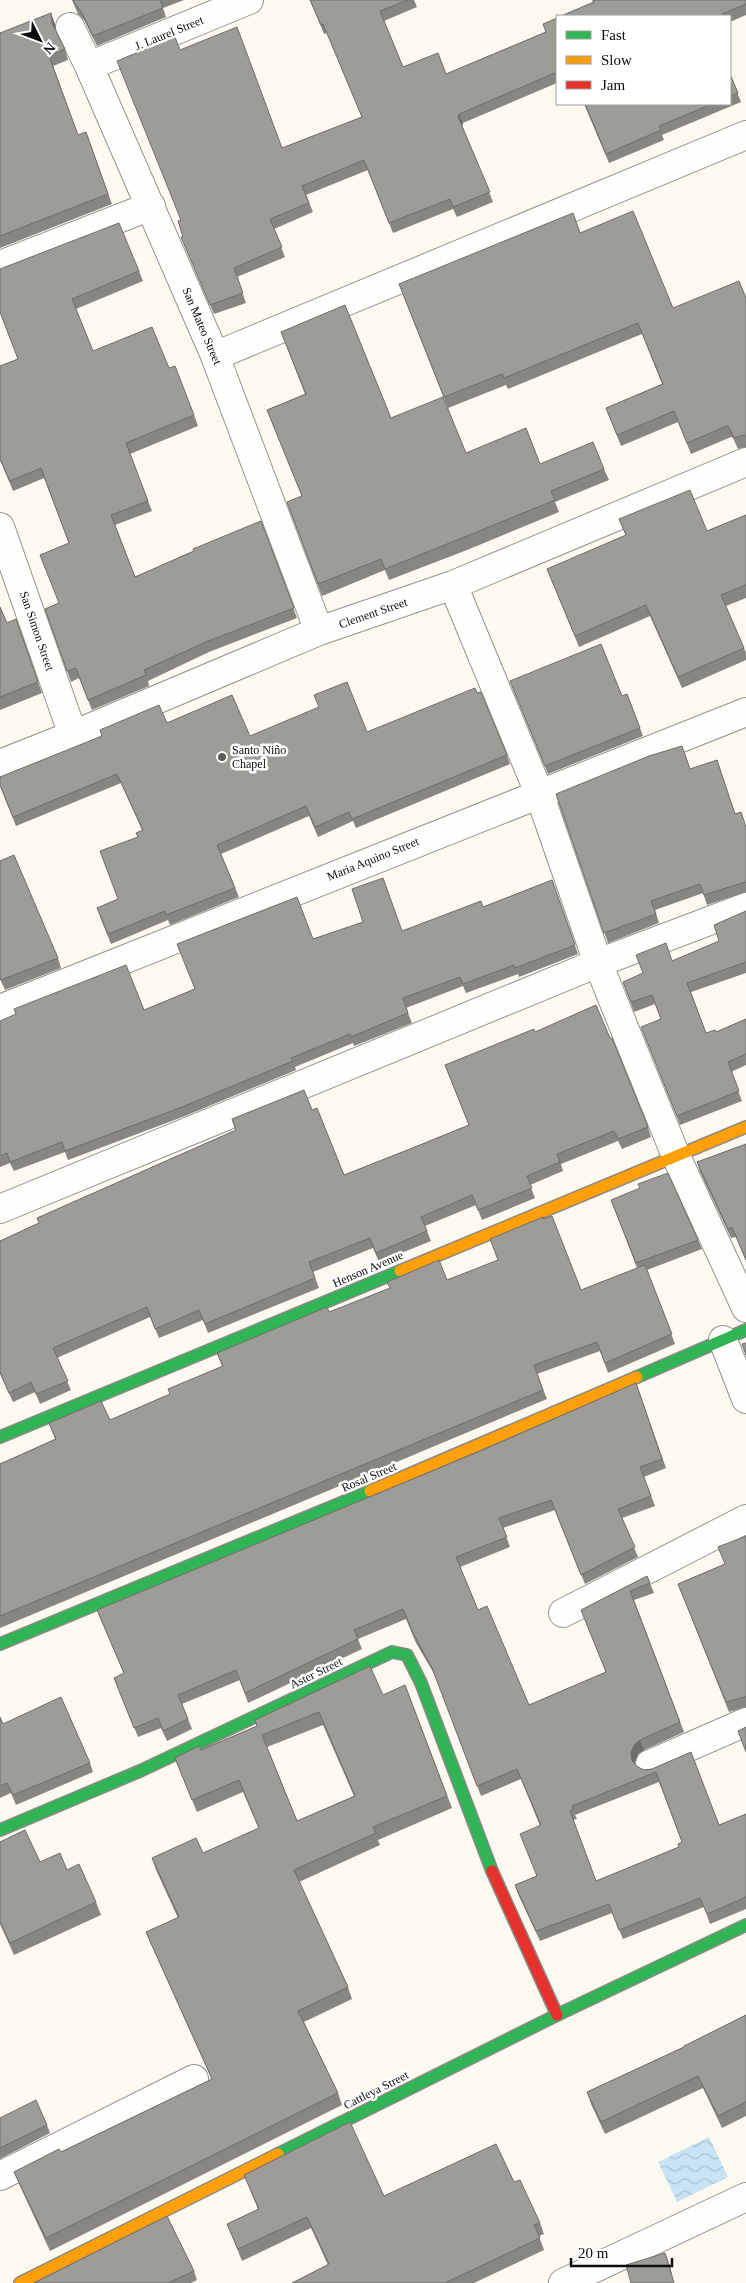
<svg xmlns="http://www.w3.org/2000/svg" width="746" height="2283" font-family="Georgia,serif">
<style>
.water{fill:url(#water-waves)}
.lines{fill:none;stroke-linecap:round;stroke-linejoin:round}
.street-casing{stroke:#94938f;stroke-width:30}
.fast-casing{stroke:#8a8985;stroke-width:14}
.slow-casing{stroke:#8a8985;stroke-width:14}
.jam-casing{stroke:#8a8985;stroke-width:14}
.street{stroke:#fefefd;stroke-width:28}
.fast{stroke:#30b455;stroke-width:11}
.slow{stroke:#ff9f0a;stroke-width:11}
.jam{stroke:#e5322d;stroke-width:11}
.wall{fill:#888681;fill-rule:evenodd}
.shaded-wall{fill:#6f6d69}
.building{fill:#9e9c96;stroke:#6f6d69;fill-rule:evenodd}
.poi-dot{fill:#605f5c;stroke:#fff;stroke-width:2}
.labels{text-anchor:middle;stroke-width:5;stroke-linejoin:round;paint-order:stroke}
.street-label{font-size:12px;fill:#0c0c0c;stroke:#fff}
.poi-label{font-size:12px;fill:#0c0c0c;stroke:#fff;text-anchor:start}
</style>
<defs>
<pattern id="water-waves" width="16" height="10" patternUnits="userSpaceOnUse" patternTransform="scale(1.25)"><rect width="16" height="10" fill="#c8e3f3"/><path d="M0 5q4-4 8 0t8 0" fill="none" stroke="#abc2cf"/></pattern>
</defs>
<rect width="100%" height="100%" fill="#fbf9f0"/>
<path class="water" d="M709,2137L728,2177L677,2202L658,2162Z"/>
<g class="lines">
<defs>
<path id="street" d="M70,27L89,66L215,356L319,631
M89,66L249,0
M0,265L151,206
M215,356L746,135
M0,527L73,735
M453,585L539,793L598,963L676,1156L746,1308
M0,764L73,735L319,631L453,585L746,462
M0,1009L746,712
M0,1209L598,963L746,907
M723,1340L746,1399
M563,1613L746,1519
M650,1764L746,1722
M0,2176L194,2079
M563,2283L746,2197"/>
<path id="fast" d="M637,1377L746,1330
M0,1437L400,1271
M0,1644L370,1491
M0,1830L140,1771L392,1652L407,1655L421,1683L492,1871
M278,2154L557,2015L746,1925"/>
<path id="slow" d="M400,1271L746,1127
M370,1491L637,1377
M20,2283L278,2154"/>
<path id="jam" d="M492,1871L557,2015"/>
</defs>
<use href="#street" class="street-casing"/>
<use href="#fast" class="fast-casing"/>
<use href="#slow" class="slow-casing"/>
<use href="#jam" class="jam-casing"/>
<use href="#street" class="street"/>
<use href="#fast" class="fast"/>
<use href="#slow" class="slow"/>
<use href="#jam" class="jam"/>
</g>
<path class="wall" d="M72,0H184L163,8L166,17L97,46L84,20L78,14Z
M310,0H414L417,7L384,21L403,67L446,74L546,32L557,18V83L463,123L462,125L493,202L457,217L453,209L393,233L368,170L306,195L313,212L274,229L285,257L237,277L246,303L214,314L181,237H183L180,220V50L282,148L362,117L327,33L324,34Z
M592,0H746V15L730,22V16H561L593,2Z
M55,24L56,31L65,49L68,60L53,66L78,135L86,132L112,204L0,248V33Z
M730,74L741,102L662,135L664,140L609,163L584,104H730Z
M580,233L673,308L746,298V447L738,449L733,438L731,437L691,454L678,422L621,446L606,408L662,384L642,334L508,389L506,385L448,408L399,284Z
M139,271L143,281L76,309L93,351L169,368L194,415L198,426L130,454L152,511L115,525L135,577L261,521L297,618L209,652L148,681L149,686L92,710L79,678L71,682L45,609L59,603L69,543L44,478L13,491L0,460V366L18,359L0,312Z
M281,332L391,418L466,453L540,464L604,469L609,480L555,502L559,512L467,550L389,580L385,570L322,596L287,502L302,496L267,410L305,394Z
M746,515V598L726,606L744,648L746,653V660L682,688L650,616L579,647L547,569L626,536L619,519L707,531Z
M0,607L7,623L16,619L42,693L0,710Z
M513,689L622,696L627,694L643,736L548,774Z
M167,723L250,736L367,732L507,755L510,764L356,828L353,821L318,837L309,816L221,854L239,897L170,925L168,920L111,944L100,917L118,899L138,837L142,830L121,783L16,826L0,786Z
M690,769L735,814L746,826V892L707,905L703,893L655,910L659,923L608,943L556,794Z
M0,861L58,958L61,968L5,990L0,979Z
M552,880L578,954L519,977L518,974L466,993L463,986L406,1008L412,1023L354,1046L353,1043L295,1067L296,1070L185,1116L68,1160L65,1152L14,1171L10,1163L0,1167V1021L144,1010L194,989L313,939L402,931L483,907Z
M746,911V973L691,992L706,1033L716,1032L746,1019V1065L731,1072L742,1101L680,1125L645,1036L661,1019L655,1004L634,1012L623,982L719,941Z
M535,1032L648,1127L651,1137L622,1149L618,1141L561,1164L563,1171L530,1185L535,1198L482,1220L476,1205L425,1226L431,1241L379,1262L373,1248L313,1272L319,1288L208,1333L203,1320L159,1338L150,1317L57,1358L71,1390L40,1404L35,1392L13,1402L0,1374V1241L236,1131L232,1119L312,1110L344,1175L410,1149L469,1125L445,1065Z
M746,1144V1261L736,1237L731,1238L700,1172L697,1162Z
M611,1200L698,1240L702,1249L647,1270L675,1344L608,1373L600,1351L537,1374L547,1399L0,1628V1464L55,1439L49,1423L110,1420L170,1394L222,1366L217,1353L329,1312L447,1280L581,1290L637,1268Z
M636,1383L666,1468L644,1477L655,1506L622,1518L638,1557L585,1584L555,1510L503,1528L510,1547L460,1567L478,1610L529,1705L606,1672L581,1610L647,1576L654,1593L634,1600L684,1732L644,1750L638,1754L635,1764L638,1767L644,1770L652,1769L719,1825L746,1814V1909L710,1924L704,1907L623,1939L612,1913L540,1941L518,1894L515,1885L536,1876L540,1826L521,1779L481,1796L436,1677L416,1643L406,1619L358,1639L362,1649L248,1703L240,1680L182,1704L192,1729L167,1741L161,1728L138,1737L114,1678L124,1674L97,1610L485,1449ZM659,1782L682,1842L679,1847L596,1881L573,1820L577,1819L575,1815Z
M746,1536V1707L729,1712L678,1584L725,1564Z
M405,1685L452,1808L378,1840L380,1845L299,1882L348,1987L352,1999L304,2022L338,2093L342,2105L50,2251L19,2184L14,2172L61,2152L212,2079L151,1944L146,1932L178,1918L156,1870L152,1858L203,1853L259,1829L243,1792L197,1812L175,1758L201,1750L257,1726L383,1695ZM323,1725L354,1796L297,1821L267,1747Z
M0,1717L3,1724L90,1763L93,1772L16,1805L11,1793L0,1798Z
M0,1842L40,1862L67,1870L96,1902L101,1915L14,1955L0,1924Z
M746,2015V2116L722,2128L703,2088L605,2134L591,2104L587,2092L684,2047Z
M0,2118L47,2125L50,2133L0,2159Z
M244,2175L384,2196L514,2182L540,2223L544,2234L539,2236L544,2250L474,2283H292L328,2265L311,2228L242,2261L227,2224L258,2209Z
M194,2271L197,2280L191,2283H34Z"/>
<path class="shaded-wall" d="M51,13L55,24L56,34L52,23Z
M459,114L463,123L462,126L458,117Z
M640,1740L644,1750L638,1754L634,1763L636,1771L632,1761L631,1753L634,1745Z
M665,2253L670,2266L674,2283Z"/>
<path class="building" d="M73,0H160L163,8L93,36L81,11L75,4Z
M310,0H408L380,11L403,67L438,53L446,74L546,32L543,24L557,18V72L459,114L458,117L490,192L453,207L450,199L389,223L364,160L302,186L309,203L270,219L282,247L234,268L243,293L210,305L181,237H183L178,221L181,220L117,61L175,37L180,50L237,27L282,148L362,117L323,24L321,25Z
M593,0H746V4L722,14L723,16H561L594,2Z
M51,13L52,23L65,49L49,56L78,135L86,132L108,194L0,236V33Z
M730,74L738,93L730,96Z
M585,104H712L659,126L661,130L606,154Z
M633,211L673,308L739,281L746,298V436L743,435L734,438L729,427L727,426L687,443L674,411L617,435L606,408L663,384L638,323L504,378L502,374L444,397L399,284L573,213L580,233Z
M119,223L139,271L72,299L93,351L152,327L169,368L175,366L194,415L126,443L148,501L111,515L135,577L194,551L193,549L261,521L294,608L206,642L144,670L146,675L88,700L76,668L67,671L45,609L59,603L40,555L69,543L41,468L10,481L0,459V366L18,359L0,312V269Z
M345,305L391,418L443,397L466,453L526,428L540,464L593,442L604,469L551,491L555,500L462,538L385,569L381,559L318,584L287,502L302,496L267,410L306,394L281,332Z
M690,490L707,531L746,515V585L721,595L744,648L678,677L646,605L575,636L547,569L626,535L619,519Z
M0,607L7,623L16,619L38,682L0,697Z
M601,644L622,696L627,694L640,728L545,766L510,681Z
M347,682L367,732L475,688L477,693L481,692L507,755L352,819L349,812L315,827L306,806L217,845L235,888L166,915L165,911L108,934L97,908L118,899L100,851L138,837L136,833L143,830L117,774L13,817L0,785V777L102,736L100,730L159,705L167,723L232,695L250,736L319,707L314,695Z
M682,746L690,769L717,760L735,814L741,812L746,827V883L745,882L704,895L700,884L651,901L656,914L604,933L556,794L649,756Z
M14,855L58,958L1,980L0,977V861Z
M383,878L402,931L481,901L483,907L552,880L575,945L515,968L514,965L463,984L460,977L403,998L408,1013L351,1037L350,1034L291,1058L293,1061L182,1107L65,1151L62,1142L10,1162L7,1153L0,1156V1021L16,1014L14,1009L126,965L144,1010L195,989L177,944L297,897L313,939L363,922L352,889Z
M746,911V962L687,983L706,1033L715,1030L716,1032L746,1019V1054L728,1062L739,1091L677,1116L641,1027L661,1019L652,995L631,1002L623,982L643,973L636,955L666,943L672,961L719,941L714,925Z
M596,1005L610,1038H612L648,1127L618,1139L614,1131L557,1154L560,1162L527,1176L532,1188L478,1210L472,1195L421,1217L427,1231L376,1253L370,1238L309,1262L315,1278L205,1324L199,1310L155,1329L147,1307L53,1348L68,1381L36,1394L31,1382L9,1393L0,1372V1241L39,1223L37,1218L236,1130L232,1119L304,1090L312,1110L317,1108L344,1175L410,1149L469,1125L445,1065L534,1029L535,1032Z
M746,1144V1260L732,1227L728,1229L697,1162Z
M668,1173L698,1240L636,1263L611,1200L640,1188L638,1184Z
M552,1216L581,1290L645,1265L672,1334L605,1363L597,1342L534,1365L543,1390L0,1616V1464L56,1439L49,1423L101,1401L110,1420L170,1394L168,1389L223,1366L217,1353L327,1307L329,1312L390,1288L387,1282L439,1260L447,1280L498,1260L490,1239L543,1217V1219Z
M746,1343V1355L742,1344Z
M636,1383L662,1459L640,1467L651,1496L618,1509L635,1547L581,1575L551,1500L499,1518L507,1537L456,1557L478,1610L487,1606L529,1705L606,1672L581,1610L647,1576L650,1583L630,1591L680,1722L640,1740L634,1745L631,1753L632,1761L638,1767L644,1770L652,1769L691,1752L719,1825L746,1814V1897L707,1914L700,1898L619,1930L609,1904L536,1931L515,1885L537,1876L520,1834L541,1825L517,1769L477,1786L432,1668L413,1633L403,1609L354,1630L358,1639L245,1693L236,1670L178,1695L188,1719L163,1731L158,1718L134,1728L114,1678L124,1673L97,1610L485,1449ZM656,1772L682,1842L678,1844L679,1847L596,1881L570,1811L573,1809L572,1806Z
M746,1536V1697H745L726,1702L678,1584L725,1564L718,1547Z
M370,1666L383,1695L405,1685L447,1796L373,1827L376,1833L294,1870L348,1987L298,2011L338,2093L46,2238L14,2172L59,2149L61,2152L212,2079L146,1932L179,1917L152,1858L196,1838L203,1853L259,1828L239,1780L192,1800L175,1758L199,1746L201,1750L257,1726L255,1720ZM319,1712L355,1796L297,1821L262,1735Z
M61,1697L90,1763L13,1795L7,1783L0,1786V1717L3,1724Z
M746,1727V1752L738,1731Z
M25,1830L40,1862L60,1853L67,1870L79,1864L96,1902L10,1943L0,1922V1842Z
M746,2015V2102L718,2116L698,2076L601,2122L587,2092L684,2047V2046Z
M36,2100L47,2125L0,2148V2118Z
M350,2122L384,2196L496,2144L514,2182L520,2180L540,2223L534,2225L540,2238L447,2282V2283H292L329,2264L307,2217L238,2249L227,2224L259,2209L244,2175Z
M167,2216L194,2271L168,2283H34Z
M665,2253L674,2283H631L626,2265Z"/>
<circle class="poi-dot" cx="222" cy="757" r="5"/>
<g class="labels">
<g class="street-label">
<text transform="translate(169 33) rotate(-22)" y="4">J. Laurel Street</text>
<text transform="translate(202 326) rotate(67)" y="4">San Mateo Street</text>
<text transform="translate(373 613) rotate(-19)" y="4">Clement Street</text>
<text transform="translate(37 631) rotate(71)" y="4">San Simon Street</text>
<text transform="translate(373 859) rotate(-22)" y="4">Maria Aquino Street</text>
<text transform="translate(368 1269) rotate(-23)" y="4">Henson Avenue</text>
<text transform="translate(369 1477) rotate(-23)" y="4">Rosal Street</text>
<text transform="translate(316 1673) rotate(-26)" y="4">Aster Street</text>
<text transform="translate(376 2090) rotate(-27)" y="4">Cattleya Street</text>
</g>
<g class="poi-label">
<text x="232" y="754">Santo Niño<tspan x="232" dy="14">Chapel</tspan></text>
</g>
</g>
<rect x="556" y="15" width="175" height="90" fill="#ffffff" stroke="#9e9e9e"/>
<rect x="566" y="31" width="25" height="8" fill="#30b455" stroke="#9e9e9e"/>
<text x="601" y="40" font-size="15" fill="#0c0c0c">Fast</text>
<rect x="566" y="56" width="25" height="8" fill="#ff9f0a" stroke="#9e9e9e"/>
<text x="601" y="65" font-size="15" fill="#0c0c0c">Slow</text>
<rect x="566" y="81" width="25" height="8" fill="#e5322d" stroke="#9e9e9e"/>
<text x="601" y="90" font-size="15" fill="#0c0c0c">Jam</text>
<g transform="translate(40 40) rotate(132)" stroke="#ffffff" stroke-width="4" paint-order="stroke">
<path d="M0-4L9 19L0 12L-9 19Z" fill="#0c0c0c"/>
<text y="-8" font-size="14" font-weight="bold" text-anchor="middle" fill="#0c0c0c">N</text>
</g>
<path d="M571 2258v8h101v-8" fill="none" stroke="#0c0c0c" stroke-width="2.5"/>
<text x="578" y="2258" font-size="15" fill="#0c0c0c" stroke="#ffffff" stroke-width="4" paint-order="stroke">20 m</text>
</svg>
